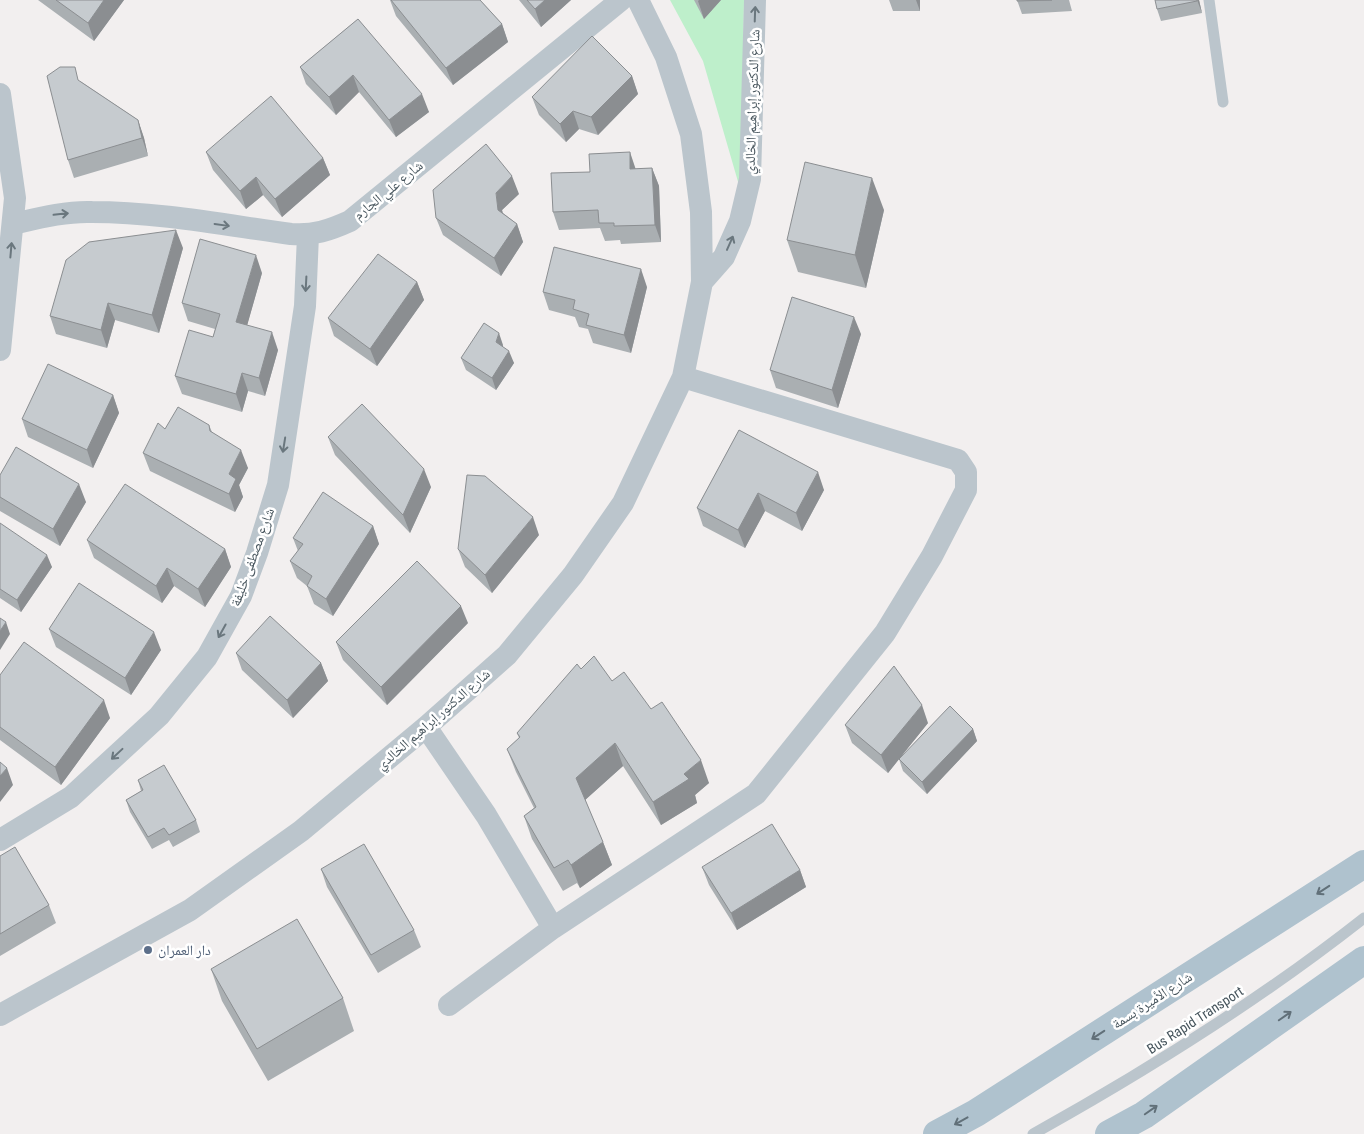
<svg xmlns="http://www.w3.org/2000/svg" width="1364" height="1134" font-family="'Roboto Condensed','Noto Naskh Arabic',sans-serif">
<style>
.green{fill:#beefcb}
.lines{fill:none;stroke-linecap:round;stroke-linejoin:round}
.service{stroke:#bbc5cc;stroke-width:11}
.minor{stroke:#bbc5cc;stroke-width:22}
.primary{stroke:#afc2ce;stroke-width:28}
.wall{fill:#aaafb2}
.shaded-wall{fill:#8b8e91}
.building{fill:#c6cbcf;stroke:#8b8e91}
.oneway{stroke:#6a777e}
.oneway2{stroke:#617079}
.service-dot{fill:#5c6f8a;stroke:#fff;stroke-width:2}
.labels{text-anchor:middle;stroke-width:5;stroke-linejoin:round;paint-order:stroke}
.street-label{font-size:14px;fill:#47555d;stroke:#fff}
.service-label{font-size:14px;fill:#4e5e75;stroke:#fff;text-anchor:start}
</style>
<rect width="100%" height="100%" fill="#f2efef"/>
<path class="green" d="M670,0H744L741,192L703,61Z"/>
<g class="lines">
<path class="service" d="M1209,0L1223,102
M1033,1134C1148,1070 1260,1000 1364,918"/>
<path class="minor" d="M0,94L15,198L0,350
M13,224C39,218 66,211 92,212C158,212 225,225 291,234C313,236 330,230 350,221L621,0
M702,282L724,257L740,221L750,179L755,0
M426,727L486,815L553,928
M0,840L71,797L159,716L207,657L241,596L257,553L278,485L305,306L308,235
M449,1005L553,928L756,794L885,633L932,556L966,490V472L958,460L683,377
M0,1015L190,910L301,831L426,727L507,655L573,575L623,503L683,377L702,282L701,212L691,134L666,57L638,0"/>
<path class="primary" d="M937,1134L976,1113L1364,864
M1109,1134L1144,1115L1364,960"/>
</g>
<path class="wall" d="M38,0H124L94,41Z
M390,0H480L502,24L508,42L453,85L396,16Z
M519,0H571L541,27Z
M694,0H721L704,19Z
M889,0H920V11H893Z
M1017,0H1069L1072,11L1022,14Z
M1199,0L1202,13L1161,21L1157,9Z
M358,19L429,112L396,137L359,92L336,115L306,84L300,67Z
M632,76L638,94L598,135L579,129L566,142L539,115L532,97Z
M80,81L138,120L144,138L148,156L74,178L68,160Z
M206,152L323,158L330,175L282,217L263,195L246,209L213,170Z
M652,168L659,186L661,242L621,244L620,240L605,241L600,228L559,230L553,212L590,172Z
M519,194L502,210L503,213L517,224L523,242L501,276L443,235L436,218Z
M884,210L866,288L798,272L787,240Z
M183,248L159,333L115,320L107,348L56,334L50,316Z
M262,273L247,325L278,350L265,396L248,391L242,412L182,394L175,376L213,337L215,329L188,321L182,303Z
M417,282L424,300L377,366L334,336L328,318Z
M647,287L631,353L593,343L588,329L579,327L575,317L549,310L543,292Z
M861,334L838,408L776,388L770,370Z
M503,345V347L514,363L496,390L466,370L461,358Z
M113,395L119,413L93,468L28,437L22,419Z
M209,425L212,432L248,468L239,485L243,497L235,512L150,471L143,453L165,429Z
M739,430L824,490L802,531L765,511L745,548L703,526L697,508Z
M328,437L431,487L410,533L335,455Z
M0,475L86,502L60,546L0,511Z
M0,524L52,567L21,612L0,598Z
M373,526L379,544L333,616L314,604L307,586L297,578L290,561L298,551L293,538Z
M539,535L492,593L465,567L458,549Z
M87,540L225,549L231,567L205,607L174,586L162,603L94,558Z
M468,623L387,705L343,660L336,642Z
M49,629L161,650L131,695L56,647Z
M236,653L321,663L328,681L293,718L242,670Z
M581,669L612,681L651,709L709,783L695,795L697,803L661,825L623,766L585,800L603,842L612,865L580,888L577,883L563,891L532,839L524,816L534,808L516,772L507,749L519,738L517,733Z
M0,675L110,718L61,785L0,740Z
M928,723L902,755L973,729L977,741L927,794L903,771L899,759L888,773L852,743L845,725Z
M138,780L196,820L200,832L173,847L169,840L152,849L130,812L126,800L141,791Z
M0,856L49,905L56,923L0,956Z
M702,867L800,870L806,887L737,930L709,885Z
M321,869L414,930L421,947L378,973L327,887Z
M211,969L343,998L354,1031L268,1081L222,1001Z"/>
<path class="shaded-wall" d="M104,0H124L94,41L88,23Z
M545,0H571L541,27L535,9Z
M699,0H721L704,19L698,1Z
M916,0H920V11Z
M1197,0H1199L1202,13Z
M502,24L508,42L453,85L446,68Z
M353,75L359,92L336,115L329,97Z
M632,76L638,94L598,135L591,117Z
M422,94L429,112L396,137L389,120Z
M573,111L579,129L566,142L560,124Z
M138,120L144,138L148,156L142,138Z
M630,152L636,170L630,169Z
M323,158L330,175L282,217L275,199Z
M652,168L659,186L661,242L655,225Z
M512,176L519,194L502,210L505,227L498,210L496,193Z
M256,177L263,195L246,209L240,191Z
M872,178L884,210L866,288L855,255Z
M517,224L523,242L501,276L494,258Z
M176,230L183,248L159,333L152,315Z
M256,255L262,273L243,340L236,322Z
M641,269L647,287L631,353L624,335Z
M417,282L424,300L377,366L370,349Z
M108,303L115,320L107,348L101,330Z
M854,317L861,334L838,408L832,390Z
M272,332L278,350L265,396L259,378Z
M499,333L503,345L500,354L496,342Z
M509,351L514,363L496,390L492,378Z
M242,373L248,391L242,412L236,394Z
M113,395L119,413L93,468L87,450Z
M241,450L248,468L239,485L243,497L235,512L229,494V474Z
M424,469L431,487L410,533L403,515Z
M818,472L824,490L802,531L796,513Z
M79,484L86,502L60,546L53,529Z
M758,493L765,511L745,548L738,530Z
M533,517L539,535L492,593L485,575Z
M373,526L379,544L333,616L326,599Z
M225,549L231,567L205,607L198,589Z
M47,555L52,567L21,612L17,600Z
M167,568L174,586L162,603L156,586Z
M461,606L468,623L387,705L381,687Z
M6,622L10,634L0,650V631Z
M154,632L161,650L131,695L125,678Z
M321,663L328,681L293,718L287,700Z
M104,700L110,718L61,785L55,767Z
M922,705L928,723L888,773L881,755Z
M973,729L977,741L927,794L922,782Z
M615,743L623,766L584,801L576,778Z
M701,760L709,783L695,795L697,803L661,825L653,802L684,774Z
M7,768L13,785L0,802V776Z
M603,842L612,865L580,888L571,865Z
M800,870L806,887L737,930L731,913Z"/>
<path class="building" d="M56,0H104L88,23Z
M391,0H480L502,24L446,68Z
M527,0H545L535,9Z
M1017,0H1052L1017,1Z
M1155,0H1197V1L1157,9Z
M358,19L422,94L389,120L353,75L329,97L300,67Z
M592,36L632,76L591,117L573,111L560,124L532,97Z
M60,67H75L78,80L138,120L142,138L68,160L47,76Z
M271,96L323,158L275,199L256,177L240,191L206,152Z
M486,144L512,176L496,193L498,210L517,224L494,258L436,218L433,190Z
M630,152V169L652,168L655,225L614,226V223H599L598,210L553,212L551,173L590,172L589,154Z
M805,162L872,178L855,255L787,240Z
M176,230L152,315L108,303L101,330L50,316L66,260L89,242Z
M200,239L256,255L236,322L272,332L259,378L242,373L236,394L175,376L189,330L213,337L220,314L182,303Z
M554,247L641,269L624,335L586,325L589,314L573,309L575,300L543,292Z
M378,254L417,282L370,349L328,318Z
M792,297L854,317L832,390L770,370Z
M484,323L499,333L496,342L509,351L492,378L461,358Z
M48,364L113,395L87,450L22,419Z
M362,404L424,469L403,515L328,437Z
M178,407L209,425L210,431L241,450L229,474L236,479L229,494L143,453L158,423L165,429Z
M739,430L818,472L796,513L758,493L738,530L697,508Z
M16,447L79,484L53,529L0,497V475Z
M467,475L485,476L533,517L485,575L458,549Z
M125,484L225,549L198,589L167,568L156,586L87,540Z
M323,492L373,526L326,599L307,586L312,576L290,561L303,544L293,538Z
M0,523L47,555L17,600L0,589Z
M417,561L461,606L381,687L336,642Z
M79,583L154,632L125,678L49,629Z
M270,616L321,663L287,700L236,653Z
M0,618L6,622L0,631Z
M24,642L104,700L55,767L0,727V675Z
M594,656L612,681L624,672L651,709L662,702L701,760L684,774L689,779L653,802L615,743L576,778L603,842L571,865L568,860L554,868L524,816L536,807L507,749L520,737L517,733L577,664L581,669Z
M894,666L922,705L881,755L845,725Z
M950,706L973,729L922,782L899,759Z
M0,762L7,768L0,776Z
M164,765L196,820L169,835L164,828L148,837L126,800L143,790L138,780Z
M772,824L800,870L731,913L702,867Z
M364,844L414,930L371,955L321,869Z
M15,847L49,905L0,934V856Z
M297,919L343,998L257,1049L211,969Z"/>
<defs><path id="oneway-shaft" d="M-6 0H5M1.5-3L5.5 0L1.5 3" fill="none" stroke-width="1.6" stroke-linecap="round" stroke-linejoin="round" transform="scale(1.25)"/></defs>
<g class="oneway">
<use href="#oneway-shaft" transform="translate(755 14) rotate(-88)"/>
<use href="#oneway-shaft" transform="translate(61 214) rotate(-6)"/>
<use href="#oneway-shaft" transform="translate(222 225) rotate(8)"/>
<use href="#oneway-shaft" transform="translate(730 243) rotate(-66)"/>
<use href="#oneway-shaft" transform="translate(11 250) rotate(-85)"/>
<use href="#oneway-shaft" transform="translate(306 284) rotate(93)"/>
<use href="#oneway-shaft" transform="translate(284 445) rotate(99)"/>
<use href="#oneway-shaft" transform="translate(222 631) rotate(119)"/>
<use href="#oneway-shaft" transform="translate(117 754) rotate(137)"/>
</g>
<g class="oneway2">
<use href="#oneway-shaft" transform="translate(1323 890) rotate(147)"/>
<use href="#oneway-shaft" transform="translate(1285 1016) rotate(-35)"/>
<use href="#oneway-shaft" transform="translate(1098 1035) rotate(147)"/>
<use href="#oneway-shaft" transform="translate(1151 1110) rotate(-35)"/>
<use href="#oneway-shaft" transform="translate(961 1121) rotate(151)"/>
</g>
<circle class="service-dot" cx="148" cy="950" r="5"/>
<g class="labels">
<g class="street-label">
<text transform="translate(752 102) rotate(-88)" y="5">شارع الدكتور إبراهيم الخالدي</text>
<text transform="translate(388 190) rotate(-39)" y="5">شارع علي الجارم</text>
<text transform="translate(252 557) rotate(-70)" y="5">شارع مصطفى خليفة</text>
<text transform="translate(433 719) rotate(-41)" y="5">شارع الدكتور إبراهيم الخالدي</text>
<text transform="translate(1152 1000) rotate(-33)" y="5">شارع الأميرة بسمة</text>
<text transform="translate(1195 1020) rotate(-33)" y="5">Bus Rapid Transport</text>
</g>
<g class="service-label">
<text x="158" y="955">دار العمران</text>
</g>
</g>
</svg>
